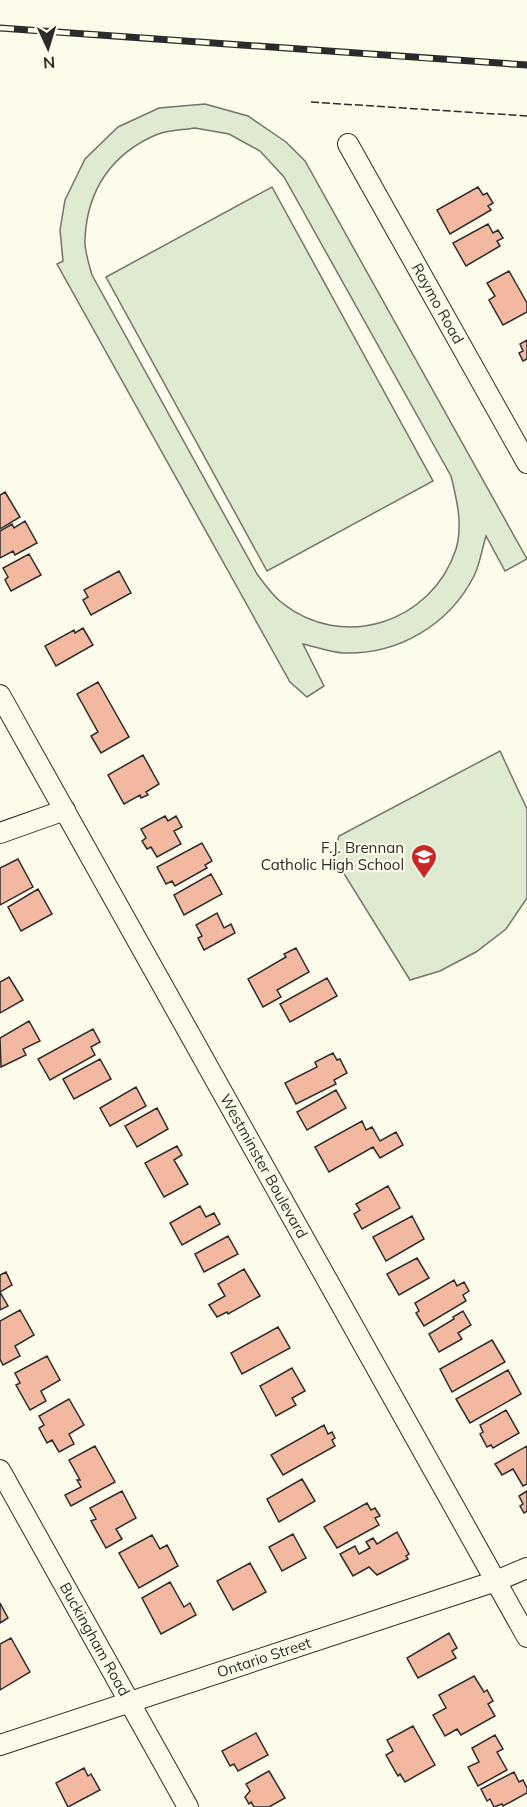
<svg xmlns="http://www.w3.org/2000/svg" width="527" height="1807" font-family="Mulish,sans-serif">
<style>
.green{fill:#deebd1;stroke:#74746e;stroke-width:1.5;fill-rule:evenodd}
.building{fill:#f2b8a0;stroke:#2b2b2b;stroke-width:1.5}
.lines{fill:none;stroke-linecap:round;stroke-linejoin:round}
.street-casing{stroke:#2b2b2b;stroke-width:22}
.street{stroke:#fdfbea;stroke-width:20}
.rail-casing{stroke:#2b2b2b;stroke-width:7}
.rail{stroke:#fdfbea;stroke-width:4.5;stroke-dasharray:14;stroke-linecap:butt}
.fence{stroke:#2b2b2b;stroke-width:1.5;stroke-dasharray:8 3;stroke-linecap:butt}
.labels{text-anchor:middle;stroke-width:4.5;stroke-linejoin:round;paint-order:stroke}
.street-label{font-size:15px;fill:#2b2b2b;stroke:#fdfbea}
.poi-label{font-size:15px;fill:#2b2b2b;stroke:#fdfbea;text-anchor:end}
</style>
<rect width="100%" height="100%" fill="#fdfbea"/>
<path class="green" d="M205,104L248,116L286,142L305,161L527,559L505,571L486,536C482,549 480,564 474,576C449,625 398,655 343,653C330,652 316,647 303,644L324,686L307,697L290,682L57,264L63,261L60,230L65,200L85,159L118,127L159,108ZM195,128L229,134L260,151L284,177L451,476C457,500 463,525 456,549C432,623 342,652 281,602C272,595 264,583 257,574L92,275C89,264 84,250 85,239C87,190 112,153 158,134C169,130 183,130 195,128Z
M272,187L433,481L267,571L106,277Z
M500,751L527,809V898L506,929L476,952L440,971L410,980L333,856L339,836Z"/>
<path class="building" d="M478,187L483,195L487,193L493,203L488,206L491,210L450,234L437,210Z
M488,224L493,233L498,230L503,238L497,241L500,246L466,266L453,243Z
M509,271L527,303V312L503,325L489,300L495,296L487,283Z
M527,340V359L523,361L519,353L523,351L520,344Z
M5,492L20,517L0,529V495Z
M25,521L37,543L15,555L13,551L0,558V531L12,524L14,528Z
M29,554L41,575L11,591L5,580L8,577L3,568Z
M119,571L131,593L91,615L83,600L88,597L84,590Z
M83,628L93,645L56,666L45,646L74,630L75,633Z
M98,682L129,737L101,753L91,736L98,732L77,694Z
M143,755L159,784L146,792L148,795L141,798L140,795L124,804L108,775Z
M165,816L168,821L176,816L182,827L174,831L181,844L157,857L151,847L147,849L142,841L146,838L141,829Z
M202,843L212,861L205,865L207,868L175,886L172,881L166,884L157,867Z
M18,859L33,887L0,905V868Z
M211,874L222,894L184,915L174,895Z
M38,889L52,914L21,931L8,907Z
M217,913L224,928L231,924L235,933L204,950L198,938L202,936L196,925Z
M296,948L309,972L277,990L281,997L263,1007L248,979L286,957L284,954Z
M9,977L23,1000L0,1013V982Z
M327,978L337,996L290,1022L280,1004Z
M29,1021L40,1041L23,1049L26,1055L1,1067L0,1038Z
M93,1029L100,1042L91,1047L95,1055L50,1080L38,1059Z
M333,1053L337,1060L340,1059L347,1073L334,1080L336,1084L296,1104L285,1083L317,1067L315,1062Z
M100,1059L111,1079L74,1099L63,1079Z
M136,1087L146,1106L110,1126L100,1108Z
M336,1090L346,1108L307,1130L297,1112Z
M157,1108L168,1129L137,1147L125,1126Z
M362,1121L366,1130L372,1127L380,1141L396,1132L403,1145L380,1158L373,1147L329,1172L315,1147Z
M177,1146L182,1155L174,1160L188,1184L164,1197L145,1163Z
M388,1186L400,1208L362,1229L354,1214L360,1210L356,1204Z
M200,1206L206,1217L214,1213L220,1224L182,1245L170,1223Z
M412,1216L424,1239L386,1261L373,1237Z
M228,1236L238,1254L204,1272L195,1254Z
M417,1258L429,1278L399,1295L387,1274Z
M244,1269L260,1296L228,1314L227,1312L217,1317L209,1305L225,1296L218,1284Z
M6,1272L12,1285L0,1292V1275Z
M454,1280L457,1286L464,1282L469,1291L463,1295L466,1301L424,1326L416,1313L419,1311L415,1303Z
M0,1292L8,1306L0,1310Z
M20,1310L34,1335L15,1346L20,1356L3,1365L0,1359V1321Z
M463,1311L471,1325L458,1333L462,1339L439,1352L429,1334L454,1319L453,1317Z
M278,1327L290,1348L242,1374L231,1353Z
M492,1340L505,1362L452,1392L440,1369Z
M47,1356L60,1380L41,1391L46,1401L30,1410L16,1385L20,1383L15,1373Z
M292,1368L305,1391L292,1398L296,1405L276,1416L260,1386Z
M508,1370L521,1394L470,1423L456,1399Z
M69,1399L84,1425L69,1434L74,1444L59,1452L52,1440L47,1443L39,1428L44,1425L39,1416Z
M506,1410L519,1433L493,1448L491,1445L487,1447L480,1434L483,1432L480,1425Z
M324,1425L328,1434L332,1432L335,1438L332,1440L335,1446L283,1475L271,1455Z
M95,1446L115,1482L71,1506L65,1495L81,1487L77,1480H80L69,1460Z
M527,1446V1484L523,1486L513,1469L502,1475L495,1464Z
M302,1479L315,1501L279,1522L267,1499Z
M122,1491L136,1518L116,1529L122,1539L106,1548L91,1521L96,1519L90,1508Z
M527,1491V1511L524,1513L520,1506L523,1504L519,1496Z
M367,1503L371,1510L375,1508L380,1516L375,1518L379,1525L337,1548L324,1527Z
M397,1532L409,1554L406,1556L408,1559L377,1575L369,1567L353,1576L340,1554L355,1546L359,1554L370,1548L366,1542L373,1538L377,1544Z
M293,1534L306,1558L282,1571L269,1547Z
M152,1535L160,1549L167,1545L178,1566L139,1588L119,1553Z
M250,1563L266,1592L233,1610L217,1581Z
M170,1582L184,1607L190,1603L196,1615L161,1634L142,1598Z
M0,1603L8,1618L0,1623Z
M449,1633L457,1648L452,1651L456,1658L418,1678L407,1658Z
M11,1638L30,1672L0,1690V1644Z
M474,1676L484,1692L487,1690L493,1701L488,1704L495,1716L461,1735L457,1729L445,1736L433,1715L446,1708L439,1695Z
M413,1726L435,1765L405,1782L400,1774L398,1776L386,1755L393,1751L387,1740Z
M256,1733L268,1755L238,1771L234,1764L230,1766L222,1751Z
M495,1735L503,1749L497,1752L507,1770L478,1786L468,1767L479,1762L472,1748Z
M84,1768L88,1776L91,1774L100,1790L68,1807L56,1783Z
M269,1771L285,1798L269,1807H254L251,1802L249,1804L245,1797L250,1791L246,1784Z
M514,1772L519,1782L523,1780L527,1788V1793L503,1806L502,1804L494,1807L490,1799L487,1801L481,1789Z"/>
<g class="lines">
<defs>
<g id="street">
<path id="s1" d="M348,144L527,463"/>
<path id="s2" d="M0,695L527,1637"/>
<path d="M0,833L65,810"/>
<path id="s3" d="M0,1470L188,1807"/>
<path id="s4" d="M0,1745L496,1581L527,1568"/>
</g>
</defs>
<use href="#street" class="street-casing"/>
<use href="#street" class="street"/>
<defs>
<path id="rail" d="M0,28L527,65"/>
</defs>
<use href="#rail" class="rail-casing"/>
<use href="#rail" class="rail"/>
<path class="fence" d="M311,102L527,116"/>
</g>
<defs>
<symbol id="school-pin" viewBox="-11 -11 22 30"><path d="M0 17L-7.5 6A9.5 9.5 0 1 1 7.5 6Z" fill="#c62828" stroke="#fdfbea"/><path d="M0-5L7-2L0 1L-7-2ZM-4 1L0 2.5L4 1V4Q0 6-4 4Z" fill="#fff"/></symbol>
</defs>
<g fill-rule="evenodd">
<use href="#school-pin" x="409" y="842" width="30" height="40"/>
</g>
<g class="labels">
<g class="street-label">
<text dy="5" stroke="none"><textPath href="#s1" startOffset="183">Raymo Road</textPath></text>
<text dy="5" stroke="none"><textPath href="#s2" startOffset="540">Westminster Boulevard</textPath></text>
<text dy="5" stroke="none"><textPath href="#s3" startOffset="194">Buckingham Road</textPath></text>
<text dy="5" stroke="none"><textPath href="#s4" startOffset="278">Ontario Street</textPath></text>
</g>
<g class="poi-label">
<text x="404" y="853">F.J. Brennan<tspan x="404" dy="17">Catholic High School</tspan></text>
</g>
</g>
<g transform="translate(48 48) rotate(176)" stroke="#fdfbea" stroke-width="4.5" paint-order="stroke">
<path d="M0-4.5L10 22L0 15L-10 22Z" fill="#2b2b2b"/>
<text y="-9" font-size="16" font-weight="bold" text-anchor="middle" fill="#2b2b2b">N</text>
</g>
</svg>
